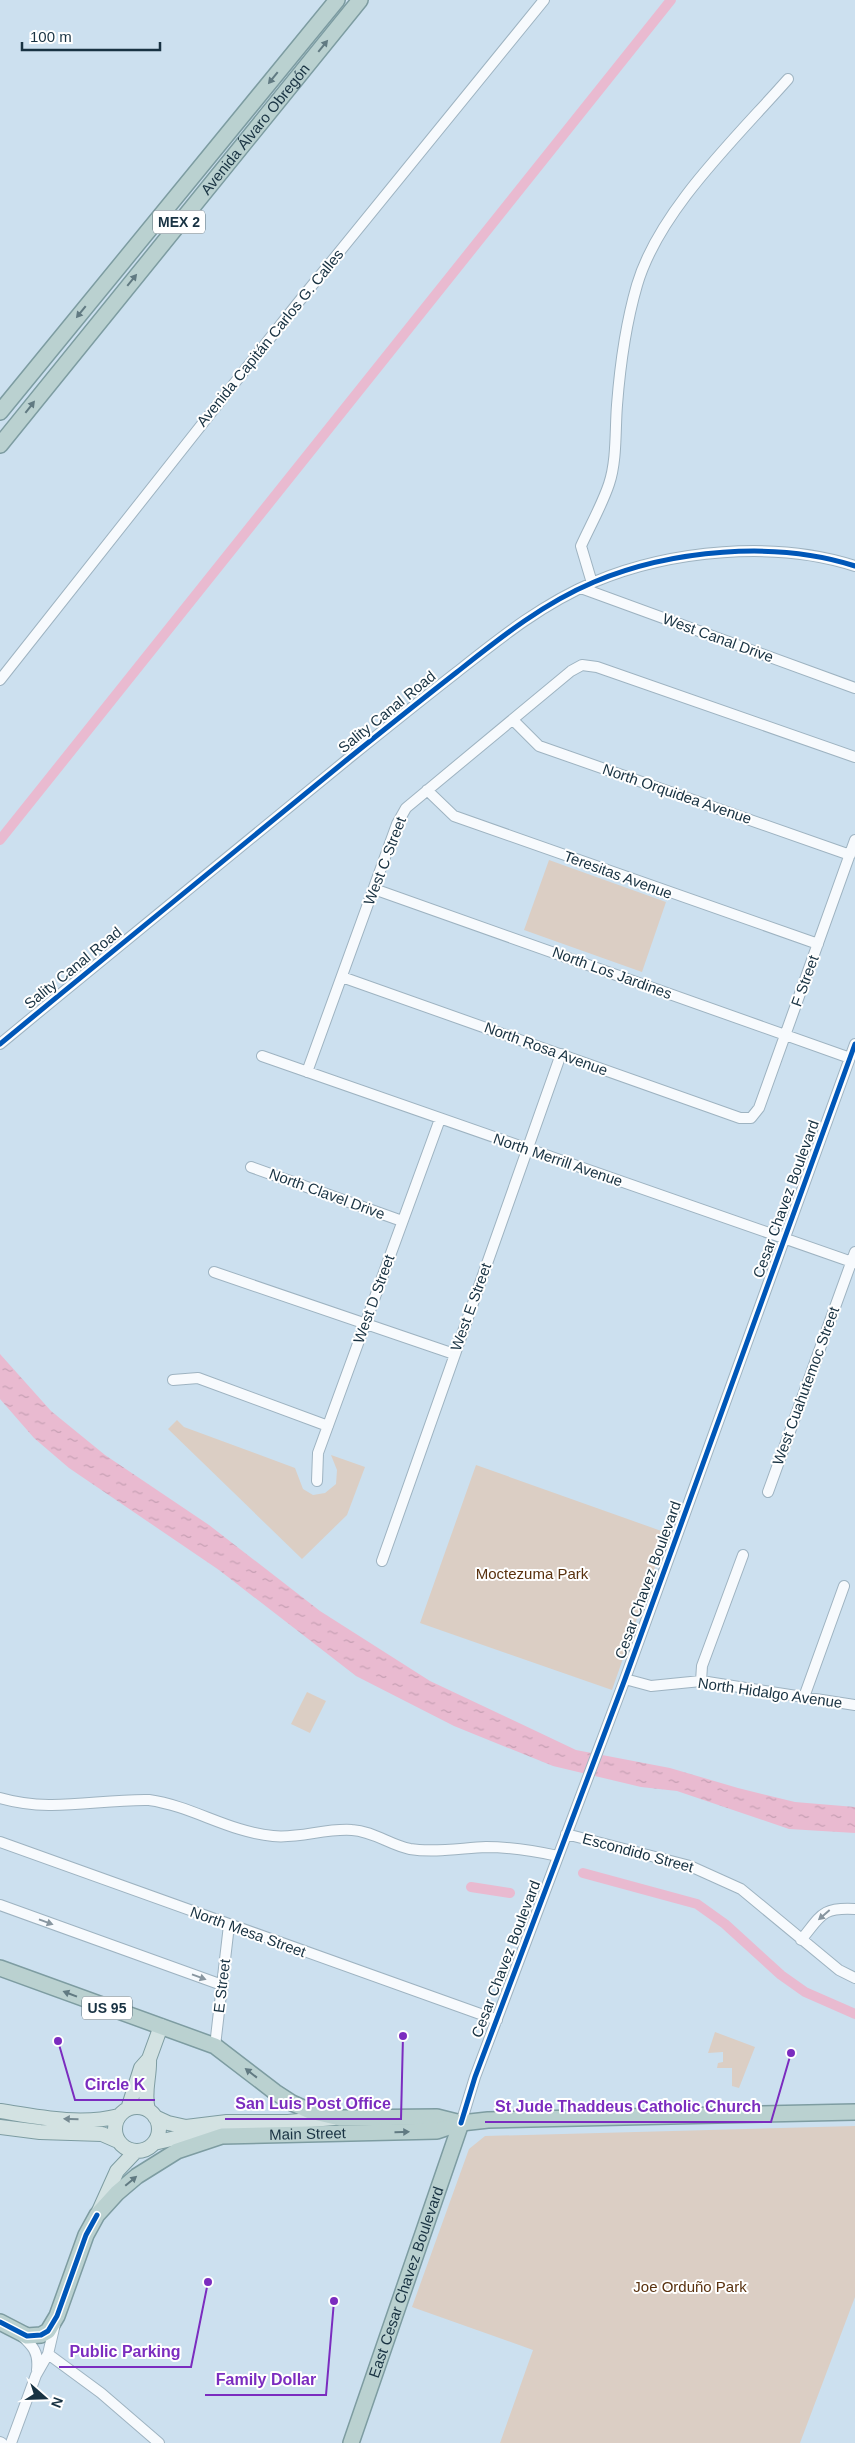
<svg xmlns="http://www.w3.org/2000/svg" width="855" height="2443" font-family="Arial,sans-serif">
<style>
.green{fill:#dbcec4}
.water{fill:url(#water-ripples)}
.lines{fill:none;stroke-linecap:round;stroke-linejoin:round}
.canal{stroke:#e9bad0;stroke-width:10}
.minor-casing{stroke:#9eb3c1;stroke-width:12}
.major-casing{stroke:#7d9ca1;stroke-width:16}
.highway-casing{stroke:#7d9ca1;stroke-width:18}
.minor{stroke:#f7fafd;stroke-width:10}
.major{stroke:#d3e2e2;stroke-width:14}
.highway{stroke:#bad1d0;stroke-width:15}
.cycleway-casing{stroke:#fff;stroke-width:8}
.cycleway{stroke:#0057b8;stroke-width:5}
.oneway{fill:#617a82}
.oneway2{fill:#8896a0}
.oneway3{fill:#768a92}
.labels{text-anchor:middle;stroke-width:4;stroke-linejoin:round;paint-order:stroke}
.shield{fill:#fff;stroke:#5d707b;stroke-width:1}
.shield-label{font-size:14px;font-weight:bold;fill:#183242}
.street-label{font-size:15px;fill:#183242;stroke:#fff}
.park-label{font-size:15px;fill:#59310e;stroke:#fff}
.leader{fill:none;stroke:#7b2cbf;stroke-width:2}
.callout-dot{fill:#7b2cbf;stroke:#fff;stroke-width:2}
.callout-label{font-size:16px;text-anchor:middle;font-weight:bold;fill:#7b2cbf;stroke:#fff;stroke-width:4;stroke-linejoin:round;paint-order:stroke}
</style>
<defs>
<pattern id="water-ripples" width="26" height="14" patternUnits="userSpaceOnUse" patternTransform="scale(1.25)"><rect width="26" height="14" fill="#e9bad0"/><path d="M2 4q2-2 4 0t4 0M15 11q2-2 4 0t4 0" fill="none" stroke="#c7a0b4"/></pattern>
</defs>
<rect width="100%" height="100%" fill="#cce0ef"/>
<path class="green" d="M549,860L666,902L642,972L524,930Z
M177,1420L184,1427L295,1468L303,1489L313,1495L325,1493L336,1484L337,1470L331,1455L365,1467L347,1515L302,1559L168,1429Z
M476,1465L667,1533L612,1690L420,1623Z
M307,1692L326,1701L310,1733L291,1724Z
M715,2032L755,2047L739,2088L732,2086V2068H717L718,2063L723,2062V2052L708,2053Z
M855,2126V2297L800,2443H500L533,2350L412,2307L469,2149L485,2136Z"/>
<path class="water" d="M0,1354L51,1411L105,1455L209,1525L320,1611L430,1681L576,1750L670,1768L738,1788L795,1802L855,1807V1833L789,1829L677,1791L641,1787L553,1766L454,1726L356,1676L219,1570L69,1468L34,1438L0,1399Z"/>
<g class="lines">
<path class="canal" d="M0,840L671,0
M583,1873L697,1904L725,1924L781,1975L805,1992L855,2014
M471,1887L510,1893"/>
<defs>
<path id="minor" d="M592,583L581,546C590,526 602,505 609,484C617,460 615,430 617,405C620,366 626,323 637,285C659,210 737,137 788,79
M581,588L855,688
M0,680L297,304L544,0
M513,720L539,746L850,855
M427,790L454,816L818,944
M374,889L850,1058
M342,977L740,1118H751L759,1108L855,840
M0,1044C116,948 233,853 349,758C385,729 421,700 457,672C500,638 542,604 594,582C670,550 775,540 855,566
M262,1056L855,1263
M307,1072L397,824L406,808L571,671L582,665L597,667L855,757
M251,1167L402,1221
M214,1272L454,1354
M173,1380L198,1378L328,1426
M317,1481L318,1453L440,1119
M768,1492L855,1252
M382,1561L561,1054
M625,1679L651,1686L701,1681L855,1705
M701,1681L702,1666L743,1555
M804,1697L844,1586
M0,1798C52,1813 96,1799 149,1800C192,1806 229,1832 273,1836C299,1839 325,1828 352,1830C373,1831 390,1845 410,1849C434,1853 462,1848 486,1847C510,1847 535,1851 558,1856
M566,1834L690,1866L741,1889L839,1970L855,1978
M0,1842L497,2020
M0,1905L222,1985
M801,1940C821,1916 821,1907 855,1909
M215,2046L229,1925
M461,2123L475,2077L625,1679L855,1044
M20,2334C33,2346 39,2352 37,2370
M48,2354L101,2393L159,2443
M0,2442L2,2443
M11,2443L36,2375L48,2354L55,2324"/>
<path id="major" d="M115 2129a22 22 0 1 1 44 0a22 22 0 1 1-44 0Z
M128,2109L141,2068L149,2059L161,2026
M148,2110C143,2092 150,2077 149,2059
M0,2111C38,2117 81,2126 119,2116
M155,2117L168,2123L186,2127L227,2122H288L334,2118
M0,2127L40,2132L102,2134L118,2141
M154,2143L184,2136H218
M99,2211L117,2171L136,2151"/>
<g id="highway">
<path d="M0,412L337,0"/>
<path id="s1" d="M0,445L360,0"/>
<path d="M0,1968L215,2046L275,2092L292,2103L310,2111L340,2118L437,2117L461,2123"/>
<path id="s2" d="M0,2322L27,2336L41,2335L48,2331L57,2316L86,2235L97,2215L117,2193L137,2176L177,2151L222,2136L437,2131L461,2123L488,2120L855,2112"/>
<path id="s3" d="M351,2443L461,2123"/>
</g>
</defs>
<use href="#minor" class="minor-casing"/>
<use href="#major" class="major-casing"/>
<use href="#highway" class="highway-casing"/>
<use href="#minor" class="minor"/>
<use href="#major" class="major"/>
<use href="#highway" class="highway"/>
<defs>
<path id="cycleway" d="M0,1044C116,948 233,853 349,758C385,729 421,700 457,672C500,638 542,604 594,582C670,550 775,540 855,566
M461,2123L475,2077L625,1679L855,1044
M0,2322L27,2336L41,2335L48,2331L57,2316L86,2235L97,2215"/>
</defs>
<use href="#cycleway" class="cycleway-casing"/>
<use href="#cycleway" class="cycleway"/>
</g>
<defs><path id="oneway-solid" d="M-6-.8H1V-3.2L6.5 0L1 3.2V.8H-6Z" transform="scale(1.25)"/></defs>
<g class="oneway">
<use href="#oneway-solid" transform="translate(323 46) rotate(-51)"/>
<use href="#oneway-solid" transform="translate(273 78) rotate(129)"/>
<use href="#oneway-solid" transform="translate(132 280) rotate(-51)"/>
<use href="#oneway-solid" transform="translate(81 312) rotate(129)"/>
<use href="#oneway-solid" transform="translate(30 407) rotate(-52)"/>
<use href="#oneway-solid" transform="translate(70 1994) rotate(-159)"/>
<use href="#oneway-solid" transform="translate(251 2073) rotate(-142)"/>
<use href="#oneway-solid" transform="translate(402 2132) rotate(-1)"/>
<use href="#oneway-solid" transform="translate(131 2181) rotate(-40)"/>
</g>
<g class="oneway2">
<use href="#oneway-solid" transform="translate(824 1915) rotate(139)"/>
<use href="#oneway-solid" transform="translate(46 1922) rotate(20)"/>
<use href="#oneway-solid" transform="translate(199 1977) rotate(20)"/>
</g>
<use class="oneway3" href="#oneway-solid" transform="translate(71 2119) rotate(-178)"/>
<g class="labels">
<g class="shield">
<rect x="153" y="210.5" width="52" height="23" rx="4"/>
<rect x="82" y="1996.5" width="50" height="23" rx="4"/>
</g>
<g class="shield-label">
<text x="179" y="227">MEX 2</text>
<text x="107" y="2013">US 95</text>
</g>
<g class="street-label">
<text dy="5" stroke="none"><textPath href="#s1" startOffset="406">Avenida Álvaro Obregón</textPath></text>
<text transform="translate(270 338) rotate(-51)" y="5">Avenida Capitán Carlos G. Calles</text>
<text transform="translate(718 638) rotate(20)" y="5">West Canal Drive</text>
<text transform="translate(387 712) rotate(-39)" y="5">Sality Canal Road</text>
<text transform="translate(677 794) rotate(19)" y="5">North Orquidea Avenue</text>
<text transform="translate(385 861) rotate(-69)" y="5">West C Street</text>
<text transform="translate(618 875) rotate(20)" y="5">Teresitas Avenue</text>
<text transform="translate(73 968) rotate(-39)" y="5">Sality Canal Road</text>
<text transform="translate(612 973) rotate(20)" y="5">North Los Jardines</text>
<text transform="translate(805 981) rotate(-70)" y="5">F Street</text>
<text transform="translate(546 1049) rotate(20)" y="5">North Rosa Avenue</text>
<text transform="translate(558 1160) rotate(19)" y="5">North Merrill Avenue</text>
<text transform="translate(327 1194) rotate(20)" y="5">North Clavel Drive</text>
<text transform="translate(786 1199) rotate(-70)" y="5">Cesar Chavez Boulevard</text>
<text transform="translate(374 1299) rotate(-70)" y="5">West D Street</text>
<text transform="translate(471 1307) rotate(-70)" y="5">West E Street</text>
<text transform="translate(806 1386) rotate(-70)" y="5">West Cuahutemoc Street</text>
<text transform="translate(648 1580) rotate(-70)" y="5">Cesar Chavez Boulevard</text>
<text transform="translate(770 1693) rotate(8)" y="5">North Hidalgo Avenue</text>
<text transform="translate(638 1853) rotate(15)" y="5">Escondido Street</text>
<text transform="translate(248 1932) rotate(20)" y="5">North Mesa Street</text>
<text transform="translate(506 1959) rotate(-69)" y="5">Cesar Chavez Boulevard</text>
<text transform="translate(222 1986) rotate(-83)" y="5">E Street</text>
<text dy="5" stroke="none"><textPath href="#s2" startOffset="415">Main Street</textPath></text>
<text dy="5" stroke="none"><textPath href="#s3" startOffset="170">East Cesar Chavez Boulevard</textPath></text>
</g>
<g class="park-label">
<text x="532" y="1579">Moctezuma Park</text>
<text x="690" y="2292">Joe Orduño Park</text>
</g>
</g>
<path class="leader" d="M58 2041L75 2100H155M403 2036L401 2119H225M791 2053L771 2122H485M208 2282L191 2367H59M334 2301L326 2395H205"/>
<g class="callout-dot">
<circle cx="58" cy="2041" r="5"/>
<circle cx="403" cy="2036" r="5"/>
<circle cx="791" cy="2053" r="5"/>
<circle cx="208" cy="2282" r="5"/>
<circle cx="334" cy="2301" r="5"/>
</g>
<g class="callout-label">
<text x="115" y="2090">Circle K</text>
<text x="313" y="2109">San Luis Post Office</text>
<text x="628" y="2112">St Jude Thaddeus Catholic Church</text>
<text x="125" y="2357">Public Parking</text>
<text x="266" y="2385">Family Dollar</text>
</g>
<g transform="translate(45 2398) rotate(110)" stroke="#ffffff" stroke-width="4" paint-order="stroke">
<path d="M0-4L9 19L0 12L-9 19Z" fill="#183242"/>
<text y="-8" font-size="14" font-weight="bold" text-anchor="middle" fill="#183242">N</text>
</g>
<path d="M22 42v8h138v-8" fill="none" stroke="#183242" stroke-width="2.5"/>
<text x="30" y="42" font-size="15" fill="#183242" stroke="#ffffff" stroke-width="4" paint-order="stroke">100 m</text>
</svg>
